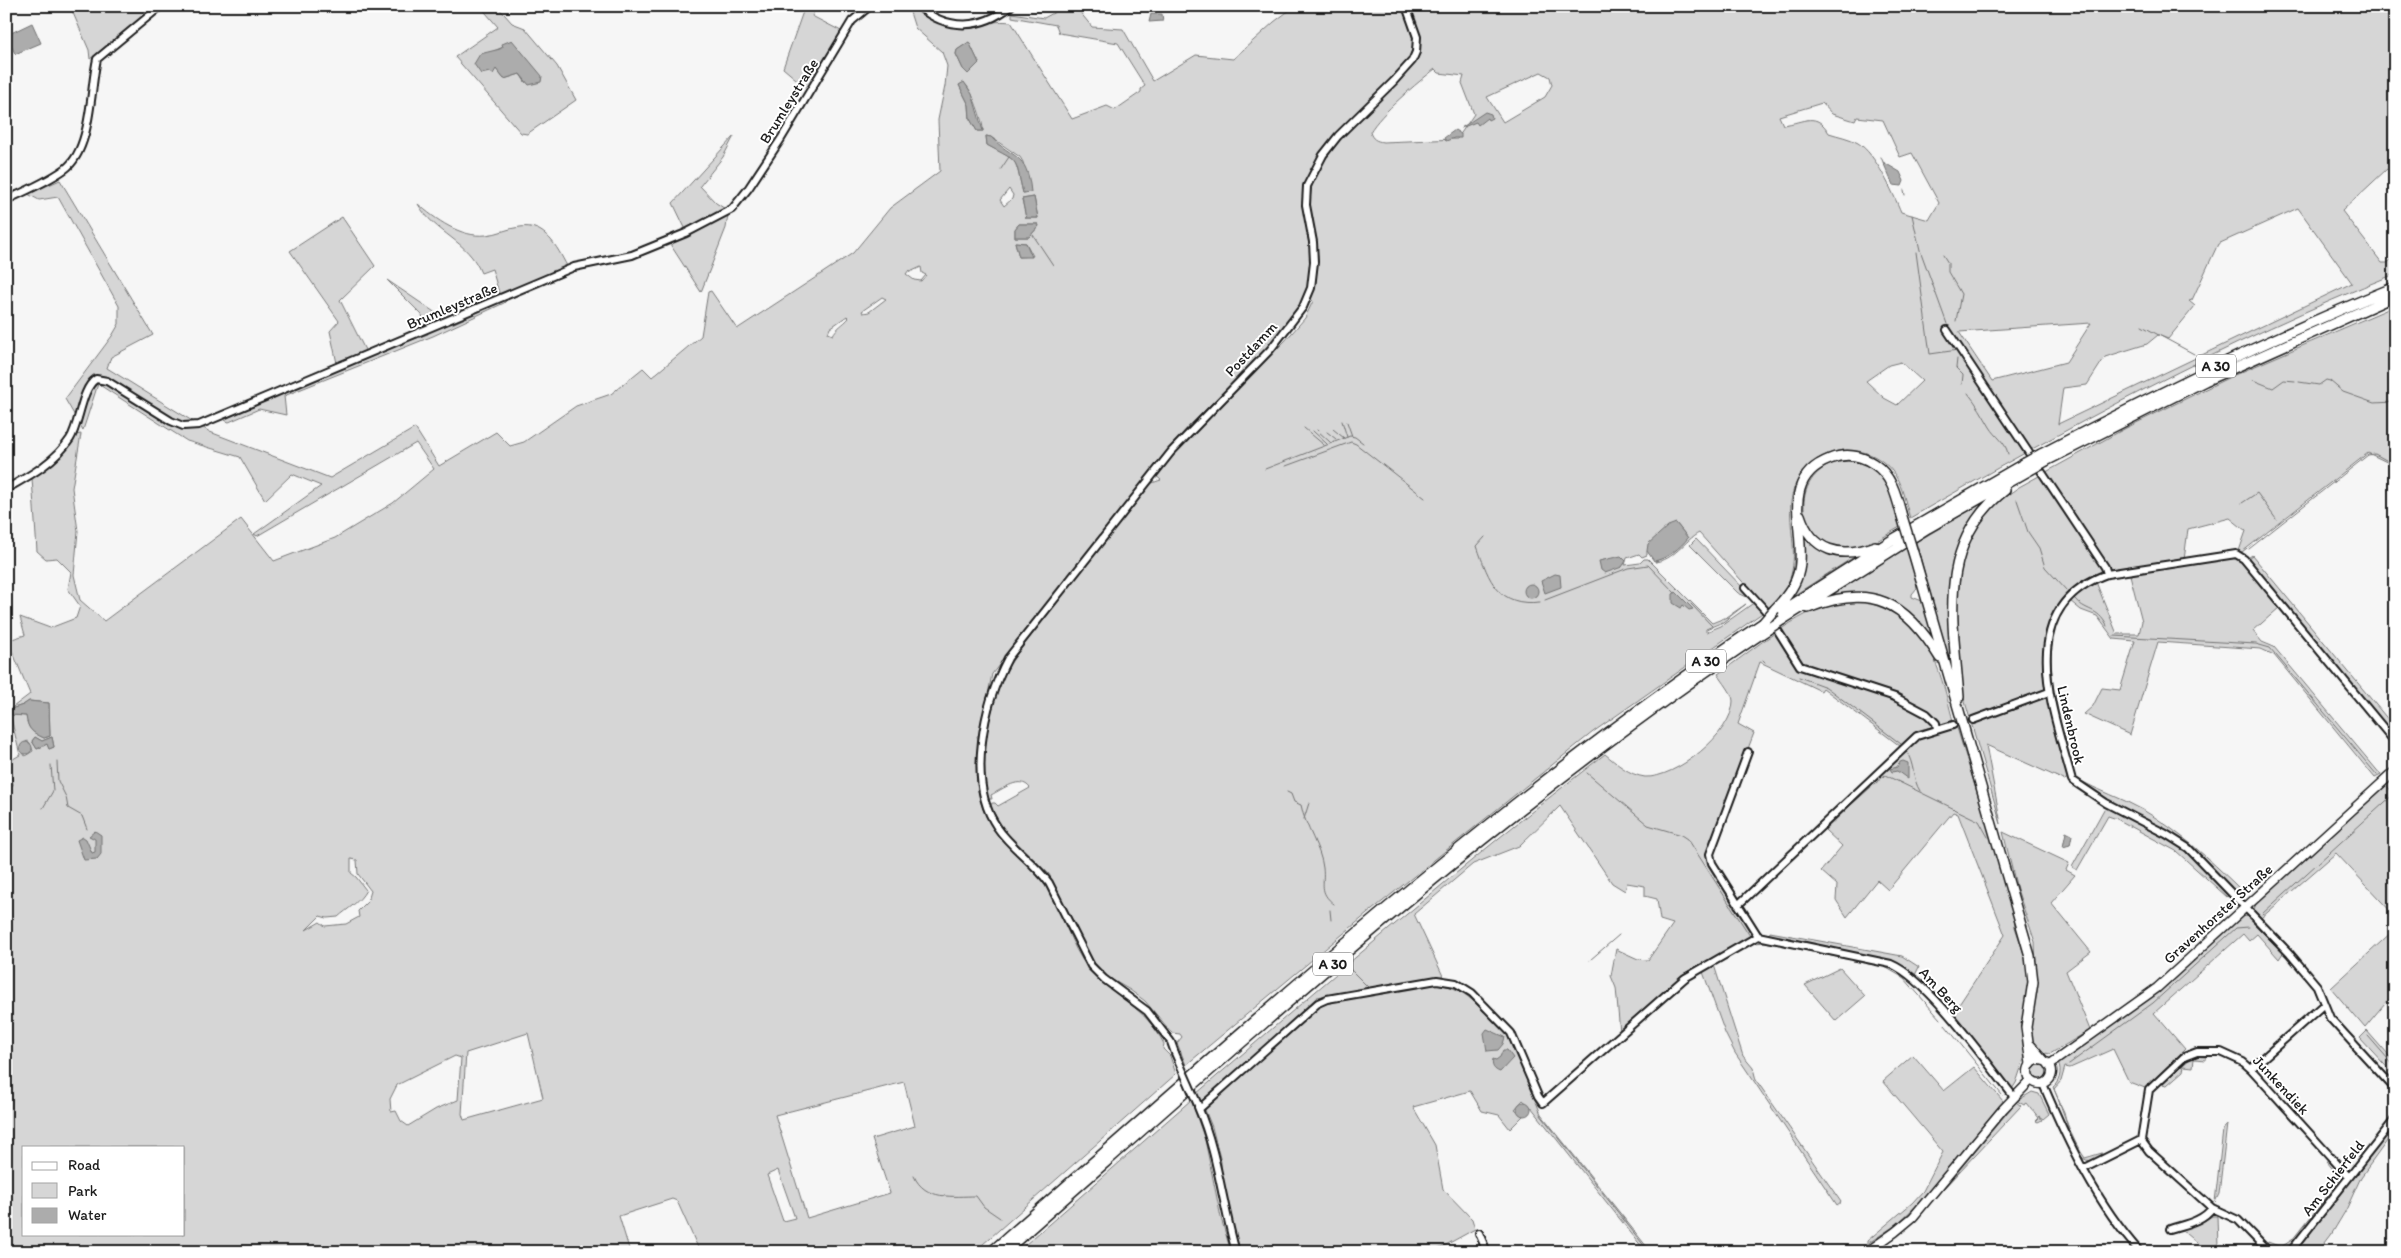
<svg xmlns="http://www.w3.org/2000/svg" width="2401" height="1258" font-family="Itim,sans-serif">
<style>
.green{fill:#d6d6d6;stroke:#797979;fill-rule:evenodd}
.water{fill:#acacac;stroke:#727272}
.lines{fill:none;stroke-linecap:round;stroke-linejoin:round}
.stream{stroke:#727272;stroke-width:1}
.minor-casing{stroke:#1c1c1c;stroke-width:10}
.major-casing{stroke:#1c1c1c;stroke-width:11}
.highway-casing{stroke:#1c1c1c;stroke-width:12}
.minor{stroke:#fff;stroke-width:6}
.major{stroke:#fff;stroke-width:8}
.highway{stroke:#fff;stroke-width:9}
.minor-bridge-casing{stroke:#1c1c1c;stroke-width:10;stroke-linecap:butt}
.highway-bridge-casing{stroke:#1c1c1c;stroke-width:12;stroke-linecap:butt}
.minor-bridge{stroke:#fff;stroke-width:6}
.highway-bridge{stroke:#fff;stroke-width:9}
.labels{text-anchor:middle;stroke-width:4;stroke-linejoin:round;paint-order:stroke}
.shield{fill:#fff;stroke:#606060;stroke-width:1}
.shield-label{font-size:14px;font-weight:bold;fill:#1c1c1c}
.street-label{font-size:15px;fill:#1c1c1c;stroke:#fff}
</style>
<rect width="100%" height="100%" fill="#f6f6f6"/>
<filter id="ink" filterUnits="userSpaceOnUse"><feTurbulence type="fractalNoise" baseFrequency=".02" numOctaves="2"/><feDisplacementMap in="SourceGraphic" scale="10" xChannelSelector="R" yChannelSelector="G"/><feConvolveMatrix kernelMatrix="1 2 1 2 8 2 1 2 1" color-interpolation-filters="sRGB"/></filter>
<g filter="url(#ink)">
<path class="green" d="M70,6H159L90,59L89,50Z
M480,6H497L512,23L525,28L557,66L576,100L527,134L521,133L455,57L498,27ZM503,47L526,83L520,74L504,79L496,69L490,72L474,64L480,57Z
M805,6H817L812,16L843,32L809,90L783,68Z
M908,6C920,6 930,19 942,23C971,31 984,19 1011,22L1072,119L1107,106L1115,110L1141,92V89L1145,86L1118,43L1059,33L1056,25L1012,17V13L1044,18L1066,6H1075L1092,27L1123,29L1153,81L1196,55L1233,59L1274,22L1295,6H1403L1414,43L1408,62L1329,142L1317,160L1304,189L1303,201L1311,259L1309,284L1301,305L1272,343L1189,426L1167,451L992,674L980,735L977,736C979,743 977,748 977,755C975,773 977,795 984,811C998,841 1026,857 1045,883C1063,908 1068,945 1090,970C1116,999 1145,1006 1164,1044L1163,1049L1170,1056L1176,1074L974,1252H700L677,1201L672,1199L619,1216L630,1252H6V763L20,755L9,710L30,694L6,636V630L12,639L25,635L20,617L50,628L76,618L80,606L68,589L71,572L57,558L46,559L37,551L32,478C53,465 63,457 75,435L81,434L72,488L78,531L74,575L80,600L104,621L241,519L274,561L335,538L393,503L434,469L416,443L257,536L254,534L321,486L292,474L265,500L240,457L187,441L98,384L83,430L65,399L112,336L119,324V306L58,197L39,200L28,194L60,180L153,335L111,357L107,368L210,432L330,478L415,428L439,466L496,432L510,446L524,442L576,406L611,394L643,368L652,377L701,336L708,292L711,291L737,329L853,253L890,208L940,171L938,120L945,86L947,66L942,52L915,28ZM969,42L979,63L968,74L963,69L956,54L957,50ZM964,83C971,87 984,123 983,131H977L970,119L969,105L959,85ZM986,136L991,137L1020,157L1023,162L1030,192L1023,193C1014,156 1021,163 987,145ZM1009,189L1013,195L1012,199L1004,206L1000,200ZM1034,197L1038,218H1026L1022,199ZM1019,224H1038L1039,226L1029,237H1015V229ZM1015,242L1026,243L1033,256L1019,257ZM921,267L922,273L926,275L921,281L914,280L906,274L909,270L910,272ZM882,297L886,299L869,312L863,313L862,311ZM847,316L849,318C844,324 836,328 833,335L828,333L830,328ZM29,701L49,703L50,736L44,738C31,732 28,729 26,716L12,715L11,709L23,705ZM35,737L42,741L52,737L54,747L49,749L47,744L37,749L32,741ZM27,741L30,743L33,751L25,756L20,747ZM351,859L357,860L358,874L371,891L368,901L358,911L359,917L346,924L325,926L320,922L306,930L320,916L327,918L338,917C347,909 360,902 366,890L356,877L351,873ZM528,1033L543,1098L464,1120L462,1114L466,1053ZM455,1056L461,1058L458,1100L436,1109L408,1126L401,1121L396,1111L391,1112L390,1099L397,1085ZM904,1082L915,1126L872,1139L890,1193L807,1218L775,1115ZM24,1147H184V1234H24ZM778,1170L795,1218L783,1221L767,1175Z
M1410,6H2395V177L2387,169L2342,211L2382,263H2387L2395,257V274C2227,341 2066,428 1910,518C1906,505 1903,488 1895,475C1875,444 1830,442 1806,469C1766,512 1823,565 1767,609L1699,533C1685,540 1673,561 1655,562L1688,538L1676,523L1647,551V555L1642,557L1639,554L1627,558L1625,565L1640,563L1644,559H1648L1712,623L1727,617L1746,604L1723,622L1706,629V632L1721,626L1752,604L1757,603L1765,611L1593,732L1367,914L1186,1065L1177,1043L1182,1037L1180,1034L1172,1033L1145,1001L1130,990L1109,978L1097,966L1086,951L1049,874L1006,832L990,807L992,803H995L998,806L1030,788C1020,775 1003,789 991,795L992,799H988C976,762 992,690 1014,658L1149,484L1161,480L1155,475L1183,442L1285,341L1305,318L1313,301L1311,299L1316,281L1318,256L1309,206L1312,185L1323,163L1342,136L1395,86L1413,65L1420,47V36ZM1435,69L1439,73L1464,76L1462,83L1474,114L1457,139L1383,142C1376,141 1372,139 1370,132C1380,114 1418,82 1435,69ZM1541,72L1550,77L1552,85L1545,97L1503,122L1487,97ZM1822,103L1832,114L1855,121L1857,117L1883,120L1900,157L1912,153L1939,203L1929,220L1901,212C1893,193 1876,154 1858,143C1850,138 1838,136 1829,133C1816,111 1805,122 1783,125L1779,116ZM2298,208L2352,283L2058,424L2063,388L2087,385L2105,357L2147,344L2158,335L2168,339L2195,306L2189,301L2192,300L2218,244ZM2091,323L2066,362L1992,381L1959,332ZM1901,362L1922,381L1897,405L1884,398L1866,381L1889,365Z
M734,136L723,157L700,186L716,203L727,210L686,230L673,203Z
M418,204C435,219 461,238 486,235C498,234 509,228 520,227C545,223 557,247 567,266L500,296L492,269L481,273C468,240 435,234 418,204Z
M728,215L726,228L701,292L670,244Z
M342,217L375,266L340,300L368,356L428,334L422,315L387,280L452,324L508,299L504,303L433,336L284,396L286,415L259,409L229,422L224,420L257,403L338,368L330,331L339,321L290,251Z
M2395,306V466L2368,453L2242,552L2239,551L2246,531L2230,518L2188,529L2184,560L2102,572L2094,577L2117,634H2139L2142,621L2130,575L2228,556L2241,559L2280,607L2253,631L2262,642L2274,647L2381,775L2375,778L2274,655L2261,649L2158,642L2130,735L2084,714L2093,706L2102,688L2120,690L2135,641L2114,639L2097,616L2081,610L2070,601C2031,641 2063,727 2074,776L2064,780L1986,745L2001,824L1963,695L1957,604L1962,561L1972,534L1981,520L1992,506L2019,487L2126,428L2232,376ZM2043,690L2045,698L1973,722L1972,716Z
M1847,460C1887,464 1893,493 1900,527C1887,534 1874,545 1859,548C1798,563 1779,469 1847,460Z
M1991,498L1956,556V687L1916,542Z
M1805,532L1809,539L1857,555L1793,596L1792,593L1801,533Z
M1696,539L1745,590L1748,594L1747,597L1738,593L1690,545Z
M1906,548C1912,560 1917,574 1917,588L1912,594V597L1922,601L1940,653L1888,602L1827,597Z
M2252,555L2395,728V738L2248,558Z
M1861,601C1928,617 1938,662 1953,721L1916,731L1900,746L1823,688L1821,691L1760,662L1738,724L1754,733L1706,858L1752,931L1749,938L1683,974L1620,1033L1616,988L1611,976L1616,949L1638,959L1648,960L1673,924L1660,920L1657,899L1645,896V886L1627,883L1625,891L1612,883L1560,806L1519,846L1473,864L1414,914L1443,976L1317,997L1206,1102L1200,1103L1196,1094C1331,978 1465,862 1605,754C1616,763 1629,775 1645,777C1675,779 1733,733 1733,701C1733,693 1722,681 1718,674C1753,650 1796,612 1838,602C1845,601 1854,601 1861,601Z
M1957,728L1992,840L2013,912L2015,927L2027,963L2028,987L2021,1029L2026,1053L2016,1083L2012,1089L1952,1015L2005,935L1958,814L1953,812L1888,890L1877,880L1847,917L1836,900L1837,885L1821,871L1842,846L1825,830L1919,739Z
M2395,778V916L2336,853L2261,918L2254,910L2256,903Z
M2077,779C2099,791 2122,798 2143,810C2179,831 2208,858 2238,887L2227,897L2176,851L2117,819L2108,816L2077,870L2072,867L2108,802L2076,781Z
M2003,832L2069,863L2066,870L2075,875L2051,903L2091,952L2066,971L2090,1030L2050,1054L2037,1051L2033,1043L2030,1028L2037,991L2035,942L2017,889Z
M2246,916L2283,953L2279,959L2257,934L2249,941L2243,934L2154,1013L2185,1049L2145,1088L2129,1082L2113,1049L2070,1068L2065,1067L2061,1081L2054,1089C2064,1112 2070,1138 2085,1158L2102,1153C2100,1157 2098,1158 2093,1160C2075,1166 2067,1123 2064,1112C2060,1104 2057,1096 2053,1087C2058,1083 2063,1073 2058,1063L2240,917Z
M2395,929V992L2365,1028L2331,988Z
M1770,932L1902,956L1919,967L1915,975L1892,961L1769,936Z
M1714,965L1743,1056L1753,1068L1756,1080L1841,1202L1837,1205L1735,1053L1725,1033L1703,972Z
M1840,968L1865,996L1836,1021L1805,985Z
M1437,984L1454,987L1470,997L1508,1035L1541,1114L1651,1252H1646L1531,1107L1523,1100L1515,1109L1523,1116L1510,1129L1499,1115L1482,1111L1470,1091L1413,1107L1435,1145L1443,1189L1472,1219L1475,1229L1433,1252H1239L1222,1187L1221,1162L1212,1127L1205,1110L1317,1006L1327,1002Z
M2367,1031L2395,1063V1076L2360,1038Z
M1913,1055L1944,1091L1974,1067L2003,1101L1918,1204L1896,1225L1867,1244V1241L1912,1203L1923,1191L1943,1152L1883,1081Z
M2193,1056L2206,1057V1060L2194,1059L2193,1067L2184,1066L2183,1071L2167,1085L2162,1084Z
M2031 1072a9 9 0 1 1 18 0a9 9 0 1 1-18 0Z
M2032,1092L2039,1094L2049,1114L2043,1119L2039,1116L2042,1120L2038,1122L2036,1121L2039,1118L2027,1103L2024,1105L2017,1101Z
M1191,1100L1205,1140L1221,1218L1231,1252H1017Z
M2016,1102L2021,1106L1943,1189Z
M2227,1124L2219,1194L2215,1202L2223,1130Z
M2395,1125V1130L2361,1177L2346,1210L2331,1235L2318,1252H2294Z
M2326,1161H2329L2339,1172L2343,1180L2289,1249L2286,1252H2273L2267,1245L2268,1242L2281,1247L2292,1240L2334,1188C2340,1177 2334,1170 2326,1161Z
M2212,1216H2217L2218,1247L2224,1252H2208L2180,1229L2201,1223Z"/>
<path class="water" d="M1151,14H1162L1163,21L1149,22Z
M32,23L41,43L15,54L7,35Z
M512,40L542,76L541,82L529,85L520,74L504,79L496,69L493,74L490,72L481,74L474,64L480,54L500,49L503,47L502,44Z
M969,42L979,63L968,74L963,69L956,54L957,50Z
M964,82L972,94L983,131H977L970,119L969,105L959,85Z
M1485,112L1491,114L1492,118L1488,120L1487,118L1478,125L1476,122L1461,128Z
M1455,130L1461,134V138H1454L1446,141L1444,138Z
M986,136L991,137C1013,160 1027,151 1031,192L1023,193C1014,155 1021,164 987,145Z
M1883,162L1900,172L1904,181L1902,186L1893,185Z
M1034,197L1038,218H1026L1022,199Z
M1019,224H1038L1039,226L1029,237H1015V229Z
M1015,242L1026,243L1032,257H1019Z
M1676,523L1688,538C1681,547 1667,559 1654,561L1647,551L1648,544L1668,526Z
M1621,556L1626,561L1622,567L1605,573L1601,570L1599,561Z
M1555,574L1560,575L1561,587L1545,593L1541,581Z
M1524 591a7 7 0 1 1 14 0a7 7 0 1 1-14 0Z
M1676,592L1693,609L1689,610L1683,605L1681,608L1673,603V594Z
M29,701L49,703L50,736L44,738C31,732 28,729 26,716L12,715L11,709L23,705Z
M35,737L42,741L52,737L54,747L49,749L47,744L37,749L32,741Z
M20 748a6 6 0 1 1 12 0a6 6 0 1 1-12 0Z
M1903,761L1908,763V779L1897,771L1892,772L1890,769L1897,767L1900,762Z
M95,831L101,835V854L97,859L84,860L77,840L83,837L86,839L92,853L95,852V839L89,836Z
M2066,832L2072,835L2070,845L2063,847Z
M1487,1029L1505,1037L1503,1044L1498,1050L1487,1051L1484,1033Z
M1503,1050H1507L1513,1058L1500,1072C1494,1070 1491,1066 1493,1059L1496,1060L1500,1057Z
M1517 1109a7 7 0 1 1 14 0a7 7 0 1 1-14 0Z"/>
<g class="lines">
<path class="stream" d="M1881,157L1883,162
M1001,169L1009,157
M1904,190L1905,195
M1912,215L1920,250L1947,324
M1033,235L1053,265
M1916,252L1930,354L1958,350
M1943,255L1948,263V272L1961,294L1956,321
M2142,326L2194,354
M1957,359L1956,368L1963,375L1962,384
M2253,380L2273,388L2284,380L2295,381
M2299,382L2319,385L2326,380L2330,381L2343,392L2374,403L2395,402
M1968,393C1977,404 1983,415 1990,427C1996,437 2006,442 2008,454
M1342,421L1347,437
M1347,422L1352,436
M1304,428L1324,445
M1333,429L1344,438
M1317,430L1331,443
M1313,431L1327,444
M1327,432L1336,439
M1286,466L1351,442L1356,444L1425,498
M1265,469L1350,436L1355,437L1363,443
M2017,500L2028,532L2039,548L2045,567L2067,591
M2242,503L2257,493L2276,519
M1485,537L1477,546C1489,581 1498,607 1540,602
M2249,549L2368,455L2375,454L2395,465
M2074,598C2086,613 2097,606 2107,626
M1545,600L1628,568L1648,565L1675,593
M1691,604L1712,626
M2114,636L2256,644L2270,648L2377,775
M1763,660L1765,662
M1799,677L1826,687L1901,744
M1906,751C1915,764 1912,779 1920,791
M57,762L58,781L66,797L68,808L82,816L87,829
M1587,773L1648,825L1682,835L1688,839L1750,936
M1875,784L1885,775L1979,821L1988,837
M11,787L13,785L11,773
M2388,787L2394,794
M1287,792L1291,794L1294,802L1301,805C1305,827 1321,848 1323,868C1325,884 1318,892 1334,904
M43,808L53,791L51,765
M1304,819L1309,803
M1801,850L1871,787
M1330,910L1331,920
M2262,914L2395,793
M1755,943L1765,942L1791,947
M1799,949L1846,959
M1590,960L1619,935
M1853,961L1885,967L1904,978L1940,1019
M1349,968L1368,987
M1424,985C1450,981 1467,993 1484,1012
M1945,1025L2002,1095
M2368,1036L2395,1067
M2069,1064L2153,1003L2236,928L2249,927
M1540,1114L1597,1186
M914,1176C925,1201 953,1196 976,1196L984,1207L1000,1218
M1602,1192L1649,1252"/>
<defs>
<path id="minor" d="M918,6C948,32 982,29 1011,6
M6,200C26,191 47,182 65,169C92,149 90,89 97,59L161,6
M1947,330L2105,567L2107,574
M6,489C29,476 55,462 70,439C80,423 81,389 96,379L107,381L171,421L183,426L199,425L574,267L632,255L686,233L732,209L748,189L781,139L852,21L870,6
M1745,588L1766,611
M1778,631L1800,666L1895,697L1927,714L1936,723L1937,729
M1973,720L2049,692
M2395,742L2244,559L2236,554L2107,574C2012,608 2053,709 2072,780L2106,803L2166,834L2188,848L2290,954L2317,986L2330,1018L2395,1089
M1748,752L1710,854L1712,863L1758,936
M1738,905L1917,736L1953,725
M1175,1053L1171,1042L1147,1011L1104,979L1091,966L1049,883C1034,862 1011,848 997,827C966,782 984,703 1008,658L1171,452L1270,350L1303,307L1311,288L1314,262L1313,242L1306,205L1307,186L1323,155L1338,136L1394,81L1412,61L1416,52L1417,37L1406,6
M2251,1069L2323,1005
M2043,1084C2068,1143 2097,1204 2140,1252
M1198,1107C1218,1153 1222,1203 1236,1252
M1199,1109L1318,1003L1327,999L1437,980L1456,983L1472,993L1511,1033L1538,1096L1543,1103L1685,978L1758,936L1891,964C1929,980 1987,1063 2014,1097
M2083,1169L2141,1140
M2170,1229C2185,1224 2203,1221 2212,1208
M1479,1233L1487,1252
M2269,1252L2238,1220L2212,1208L2149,1151L2141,1140L2149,1090L2184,1057L2197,1052H2221L2243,1062L2251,1069L2349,1177
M2290,1252L2395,1119"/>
<path id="major" d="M2028 1072a12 12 0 1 1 24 0a12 12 0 1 1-24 0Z
M2049,1065L2157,988L2395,771
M1867,1252L1895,1232L1913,1217L2003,1109L2031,1080"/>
<path id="highway" d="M2041,454C2157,394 2274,336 2395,287
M2046,461L2205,381L2395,296
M1800,515C1812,552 1841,559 1875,546
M1915,559L2030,956L2033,982L2026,1027L2031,1064
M1808,608C1872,583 1906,602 1940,658
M1775,609C1786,598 1796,585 1799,570C1807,532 1777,479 1830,459C1845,453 1861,455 1874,464C1891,475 1896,494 1901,513
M1778,613L1892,540L2025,463
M1782,620L1928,528L2030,470
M1959,697C1953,620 1936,544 2005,490
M2030,1045L2043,1060
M991,1252C1241,1033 1486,808 1763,623
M1004,1252C1250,1036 1493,812 1767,630"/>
</defs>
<use href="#minor" class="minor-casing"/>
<use href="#major" class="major-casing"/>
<use href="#highway" class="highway-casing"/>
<use href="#minor" class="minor"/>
<use href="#major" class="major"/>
<use href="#highway" class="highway"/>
<defs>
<path id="minor-bridge" d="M1175,1053L1198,1105"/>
<path id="highway-bridge" d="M2025,463L2041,454
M2030,470L2046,461
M1901,513L1915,559
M1763,623L1775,609
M1767,630L1782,620"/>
</defs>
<use href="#minor-bridge" class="minor-bridge-casing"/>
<use href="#highway-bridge" class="highway-bridge-casing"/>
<use href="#minor-bridge" class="minor-bridge"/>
<use href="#highway-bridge" class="highway-bridge"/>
</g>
</g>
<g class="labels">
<g class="shield">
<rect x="2196" y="354.5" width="40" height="23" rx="4"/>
<rect x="1686" y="649.5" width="40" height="23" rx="4"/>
<rect x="1313" y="952.5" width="40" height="23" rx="4"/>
</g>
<g class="shield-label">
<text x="2216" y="371">A 30</text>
<text x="1706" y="666">A 30</text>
<text x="1333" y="969">A 30</text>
</g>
<g class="street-label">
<text transform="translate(789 101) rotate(-58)" y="5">Brumleystraße</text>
<text transform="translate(452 306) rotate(-23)" y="5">Brumleystraße</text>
<text transform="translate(1251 349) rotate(-47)" y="5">Postdamm</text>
<text transform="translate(2071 725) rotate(77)" y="5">Lindenbrook</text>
<text transform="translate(2218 914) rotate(-42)" y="5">Gravenhorster Straße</text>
<text transform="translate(1941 990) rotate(47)" y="5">Am Berg</text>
<text transform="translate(2281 1085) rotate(47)" y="5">Junkendiek</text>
<text transform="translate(2333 1178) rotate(-52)" y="5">Am Schierfeld</text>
</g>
</g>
<rect width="2401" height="1258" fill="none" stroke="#fff" stroke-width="25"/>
<rect x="12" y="12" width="2376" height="1233" fill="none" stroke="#1c1c1c" stroke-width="2" filter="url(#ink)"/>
<rect x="22" y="1146" width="162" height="90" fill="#ffffff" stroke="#a4a4a4"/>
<rect x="32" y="1162" width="25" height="8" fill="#ffffff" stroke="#a4a4a4"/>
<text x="68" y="1170" font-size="15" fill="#1c1c1c">Road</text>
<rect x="32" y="1183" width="25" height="15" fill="#d6d6d6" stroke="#a4a4a4"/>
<text x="68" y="1196" font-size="15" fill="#1c1c1c">Park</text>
<rect x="32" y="1208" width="25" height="15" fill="#acacac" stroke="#a4a4a4"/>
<text x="68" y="1220" font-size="15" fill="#1c1c1c">Water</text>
</svg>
